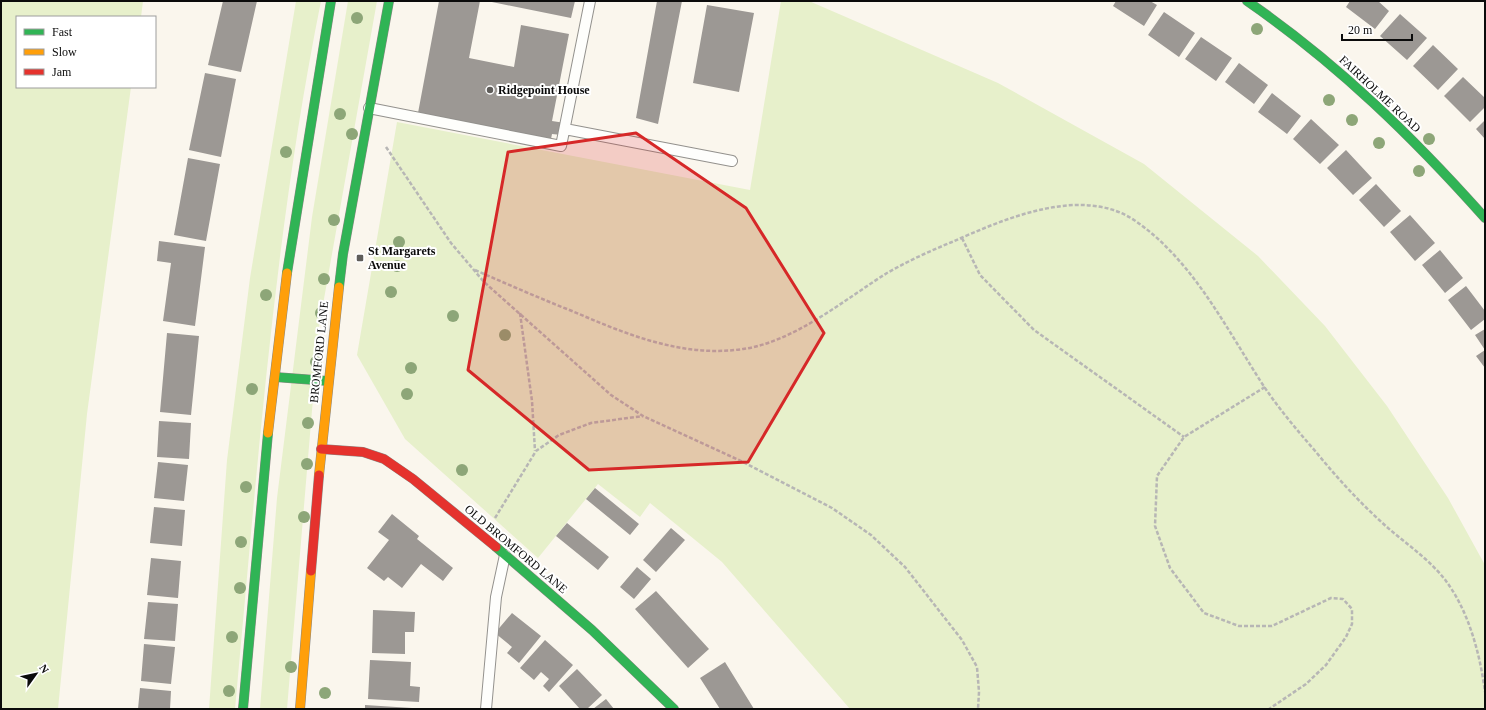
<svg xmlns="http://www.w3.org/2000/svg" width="1486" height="710" font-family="'Times New Roman',serif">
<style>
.green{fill:#e7f0cb}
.building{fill:#9c9894}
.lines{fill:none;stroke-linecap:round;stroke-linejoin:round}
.lane-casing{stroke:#93918d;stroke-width:12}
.fast-casing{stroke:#898783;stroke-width:10}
.slow-casing{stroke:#898783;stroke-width:10}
.jam-casing{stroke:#898783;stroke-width:10}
.path{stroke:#b7b6b5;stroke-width:2.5;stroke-dasharray:4 2;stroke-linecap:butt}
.lane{stroke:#fefefc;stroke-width:10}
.fast{stroke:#30b455;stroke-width:9}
.slow{stroke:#ff9f0a;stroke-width:9}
.jam{stroke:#e5322d;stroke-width:9}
.tree{fill:#8da678}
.marked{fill:#d62828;fill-opacity:0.2;stroke:#d62828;stroke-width:3;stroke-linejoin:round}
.poi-dot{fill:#5f5d5a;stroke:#fff;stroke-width:1.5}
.labels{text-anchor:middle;stroke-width:4;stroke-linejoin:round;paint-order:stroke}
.poi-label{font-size:12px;font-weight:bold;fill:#0b0b0b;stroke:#fff;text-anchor:start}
.street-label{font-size:12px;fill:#0b0b0b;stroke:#fff}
</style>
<rect width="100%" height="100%" fill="#faf6ed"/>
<path class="green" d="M1,1H143L141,17H17V87H131L87,414L58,709H1Z
M296,1H321C274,234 257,473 235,709H209L227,460L250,278Z
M348,1H377L319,327L287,709H260L277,498L312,217Z
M781,1H809L998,83L1144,164L1258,256L1325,326L1387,406L1448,498L1485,565V709H850L722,562L650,503L640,517L598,484L538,558L405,439L357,355L397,122L750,190Z"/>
<path class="building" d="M223,1H257L241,72L208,65Z
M439,1H480L469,58L514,67L521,25L569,34L552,121L565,123L562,135L552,134L551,139L418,113Z
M487,1H575L571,18Z
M657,1H682L658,124L636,118Z
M1116,1H1150L1157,5L1144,26L1113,6Z
M1350,1H1378L1389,11L1375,29L1346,7Z
M707,5L754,13L739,92L693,83Z
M1164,12L1195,33L1179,57L1148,35Z
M1400,14L1427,38L1407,60L1380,36Z
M1201,37L1232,58L1216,81L1185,59Z
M1433,45L1458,69L1438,90L1413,66Z
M1239,63L1268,85L1254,104L1225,82Z
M205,73L236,79L221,157L189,150Z
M1463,77L1485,98V107L1470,122L1444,96Z
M1272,93L1301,116L1287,134L1258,112Z
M1311,119L1339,145L1320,164L1293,139Z
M1485,120V139L1476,129Z
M1346,150L1372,178L1353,195L1327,168Z
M188,158L220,164L206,241L174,235Z
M1376,184L1401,211L1384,227L1359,200Z
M1410,215L1435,243L1415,261L1390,232Z
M159,241L205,247L195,326L163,321L171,263L157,261Z
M1440,250L1463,278L1445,293L1422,265Z
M1466,286L1485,311V319L1471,330L1448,300Z
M1485,329V368L1476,356L1485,350L1475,335Z
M167,333L199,336L191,415L160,412Z
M159,421L191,423L189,459L157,457Z
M158,462L188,465L184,501L154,498Z
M595,488L639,524L630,535L586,499Z
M154,507L185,510L182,546L150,543Z
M392,514L419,536L417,539L453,568L443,581L421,564L402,588L388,577L384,581L367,568L389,540L378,532Z
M567,523L609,557L598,570L556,536Z
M671,528L685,540L656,572L643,560Z
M151,558L181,561L178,598L147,595Z
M637,567L651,579L634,599L620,587Z
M656,591L709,649L688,668L635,609Z
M148,602L178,604L175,641L144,639Z
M373,610L415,612L414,632H405V654L372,653Z
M512,613L541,636L519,663L507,653L512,647L495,633Z
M545,640L573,665L549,692L543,686L549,679L541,672L534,680L520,668Z
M144,644L175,647L171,684L141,681Z
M370,660L411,662L410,686L420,687L419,702L368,699Z
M725,662L754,709H720L700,678Z
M577,669L602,695L587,709H580L559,686Z
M140,688L171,691L170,709H138Z
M606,699L614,709H593Z
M365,705L412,708V709H365Z"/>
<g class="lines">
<defs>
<path id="lane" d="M369,108L561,146L590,1
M565,129L732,161
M486,709L496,597L505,555"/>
<path id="fast" d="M1247,1C1337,63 1413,137 1485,218
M287,273L331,1
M339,287L343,254L389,1
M275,377L328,381
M496,547L592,630L674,709
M243,709L268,433"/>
<path id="slow" d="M268,433L287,273
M319,475L339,287
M300,709L311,571"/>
<path id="jam" d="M321,449L363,452L384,459L413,479L496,547
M311,571L319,475"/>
</defs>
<use href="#lane" class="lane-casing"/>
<use href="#fast" class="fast-casing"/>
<use href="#slow" class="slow-casing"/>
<use href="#jam" class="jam-casing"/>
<path class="path" d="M386,147L451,243L484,282L611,395L643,416L743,462L832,508L871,535L905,567L962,640L977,667L979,692L978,709
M962,238L980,275L1034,330L1184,437
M475,270C507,284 539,298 572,311C626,334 682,358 743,349C794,342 844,300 887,273C908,261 930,251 952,242C1004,219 1081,185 1134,220C1192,259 1226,328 1263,385C1279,409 1297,430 1316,452C1338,479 1362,505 1388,528C1408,545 1431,561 1446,581C1469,612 1480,654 1485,692
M520,313L532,401L535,451
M1265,387L1184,437L1157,476L1155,526L1170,568L1204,613L1239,626H1272L1331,598L1343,599L1352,609V624L1346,637L1326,665L1306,684L1269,709
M495,518L536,451L559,435L591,423L643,416"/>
<use href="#lane" class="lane"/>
<use href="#fast" class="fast"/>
<use href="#slow" class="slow"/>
<use href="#jam" class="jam"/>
</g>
<g class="tree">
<circle cx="357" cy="18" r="6"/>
<circle cx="1257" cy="29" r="6"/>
<circle cx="1329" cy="100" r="6"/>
<circle cx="340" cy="114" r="6"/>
<circle cx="1352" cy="120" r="6"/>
<circle cx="352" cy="134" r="6"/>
<circle cx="1429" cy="139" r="6"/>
<circle cx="1379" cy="143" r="6"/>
<circle cx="286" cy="152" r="6"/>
<circle cx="1419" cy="171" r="6"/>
<circle cx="334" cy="220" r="6"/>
<circle cx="399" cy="242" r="6"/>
<circle cx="397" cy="266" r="6"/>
<circle cx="324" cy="279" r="6"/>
<circle cx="391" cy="292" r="6"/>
<circle cx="266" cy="295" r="6"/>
<circle cx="321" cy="313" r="6"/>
<circle cx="453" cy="316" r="6"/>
<circle cx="505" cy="335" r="6"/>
<circle cx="316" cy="362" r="6"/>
<circle cx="411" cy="368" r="6"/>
<circle cx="252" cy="389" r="6"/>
<circle cx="407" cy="394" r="6"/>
<circle cx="308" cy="423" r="6"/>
<circle cx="307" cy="464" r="6"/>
<circle cx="462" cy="470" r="6"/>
<circle cx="246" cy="487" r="6"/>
<circle cx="304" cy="517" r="6"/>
<circle cx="241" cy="542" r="6"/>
<circle cx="240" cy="588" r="6"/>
<circle cx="232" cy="637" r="6"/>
<circle cx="291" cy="667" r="6"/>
<circle cx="229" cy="691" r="6"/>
<circle cx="325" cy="693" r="6"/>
</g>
<path class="marked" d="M636,133L746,208L824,333L748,462L589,470L468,370L508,152Z"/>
<g class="poi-dot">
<circle cx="490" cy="90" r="4"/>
<rect x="356" y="254" width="8" height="8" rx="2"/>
</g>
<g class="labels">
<g class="poi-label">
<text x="498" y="94">Ridgepoint House</text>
<text x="368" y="255">St Margarets<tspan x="368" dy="14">Avenue</tspan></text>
</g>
<g class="street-label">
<text transform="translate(1380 94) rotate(43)" y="4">FAIRHOLME ROAD</text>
<text transform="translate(319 352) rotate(-84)" y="4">BROMFORD LANE</text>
<text transform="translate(516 549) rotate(40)" y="4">OLD BROMFORD LANE</text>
</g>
</g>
<rect width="1486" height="710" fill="none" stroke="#0b0b0b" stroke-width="4"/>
<rect x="16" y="16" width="140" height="72" fill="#ffffff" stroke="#9d9d9d"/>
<rect x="24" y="29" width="20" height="6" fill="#30b455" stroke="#9d9d9d"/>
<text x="52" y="36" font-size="12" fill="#0b0b0b">Fast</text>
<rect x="24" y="49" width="20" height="6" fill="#ff9f0a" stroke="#9d9d9d"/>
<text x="52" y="56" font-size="12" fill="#0b0b0b">Slow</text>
<rect x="24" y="69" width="20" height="6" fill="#e5322d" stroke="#9d9d9d"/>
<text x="52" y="76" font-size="12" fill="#0b0b0b">Jam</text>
<g transform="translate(36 674) rotate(57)" stroke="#ffffff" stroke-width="3" paint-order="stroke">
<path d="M0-3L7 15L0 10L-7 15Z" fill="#0b0b0b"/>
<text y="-6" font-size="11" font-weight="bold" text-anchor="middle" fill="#0b0b0b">N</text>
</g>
<path d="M1342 34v6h70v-6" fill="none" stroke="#0b0b0b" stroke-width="2"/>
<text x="1348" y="34" font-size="12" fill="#0b0b0b" stroke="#ffffff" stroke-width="3" paint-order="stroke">20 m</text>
</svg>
